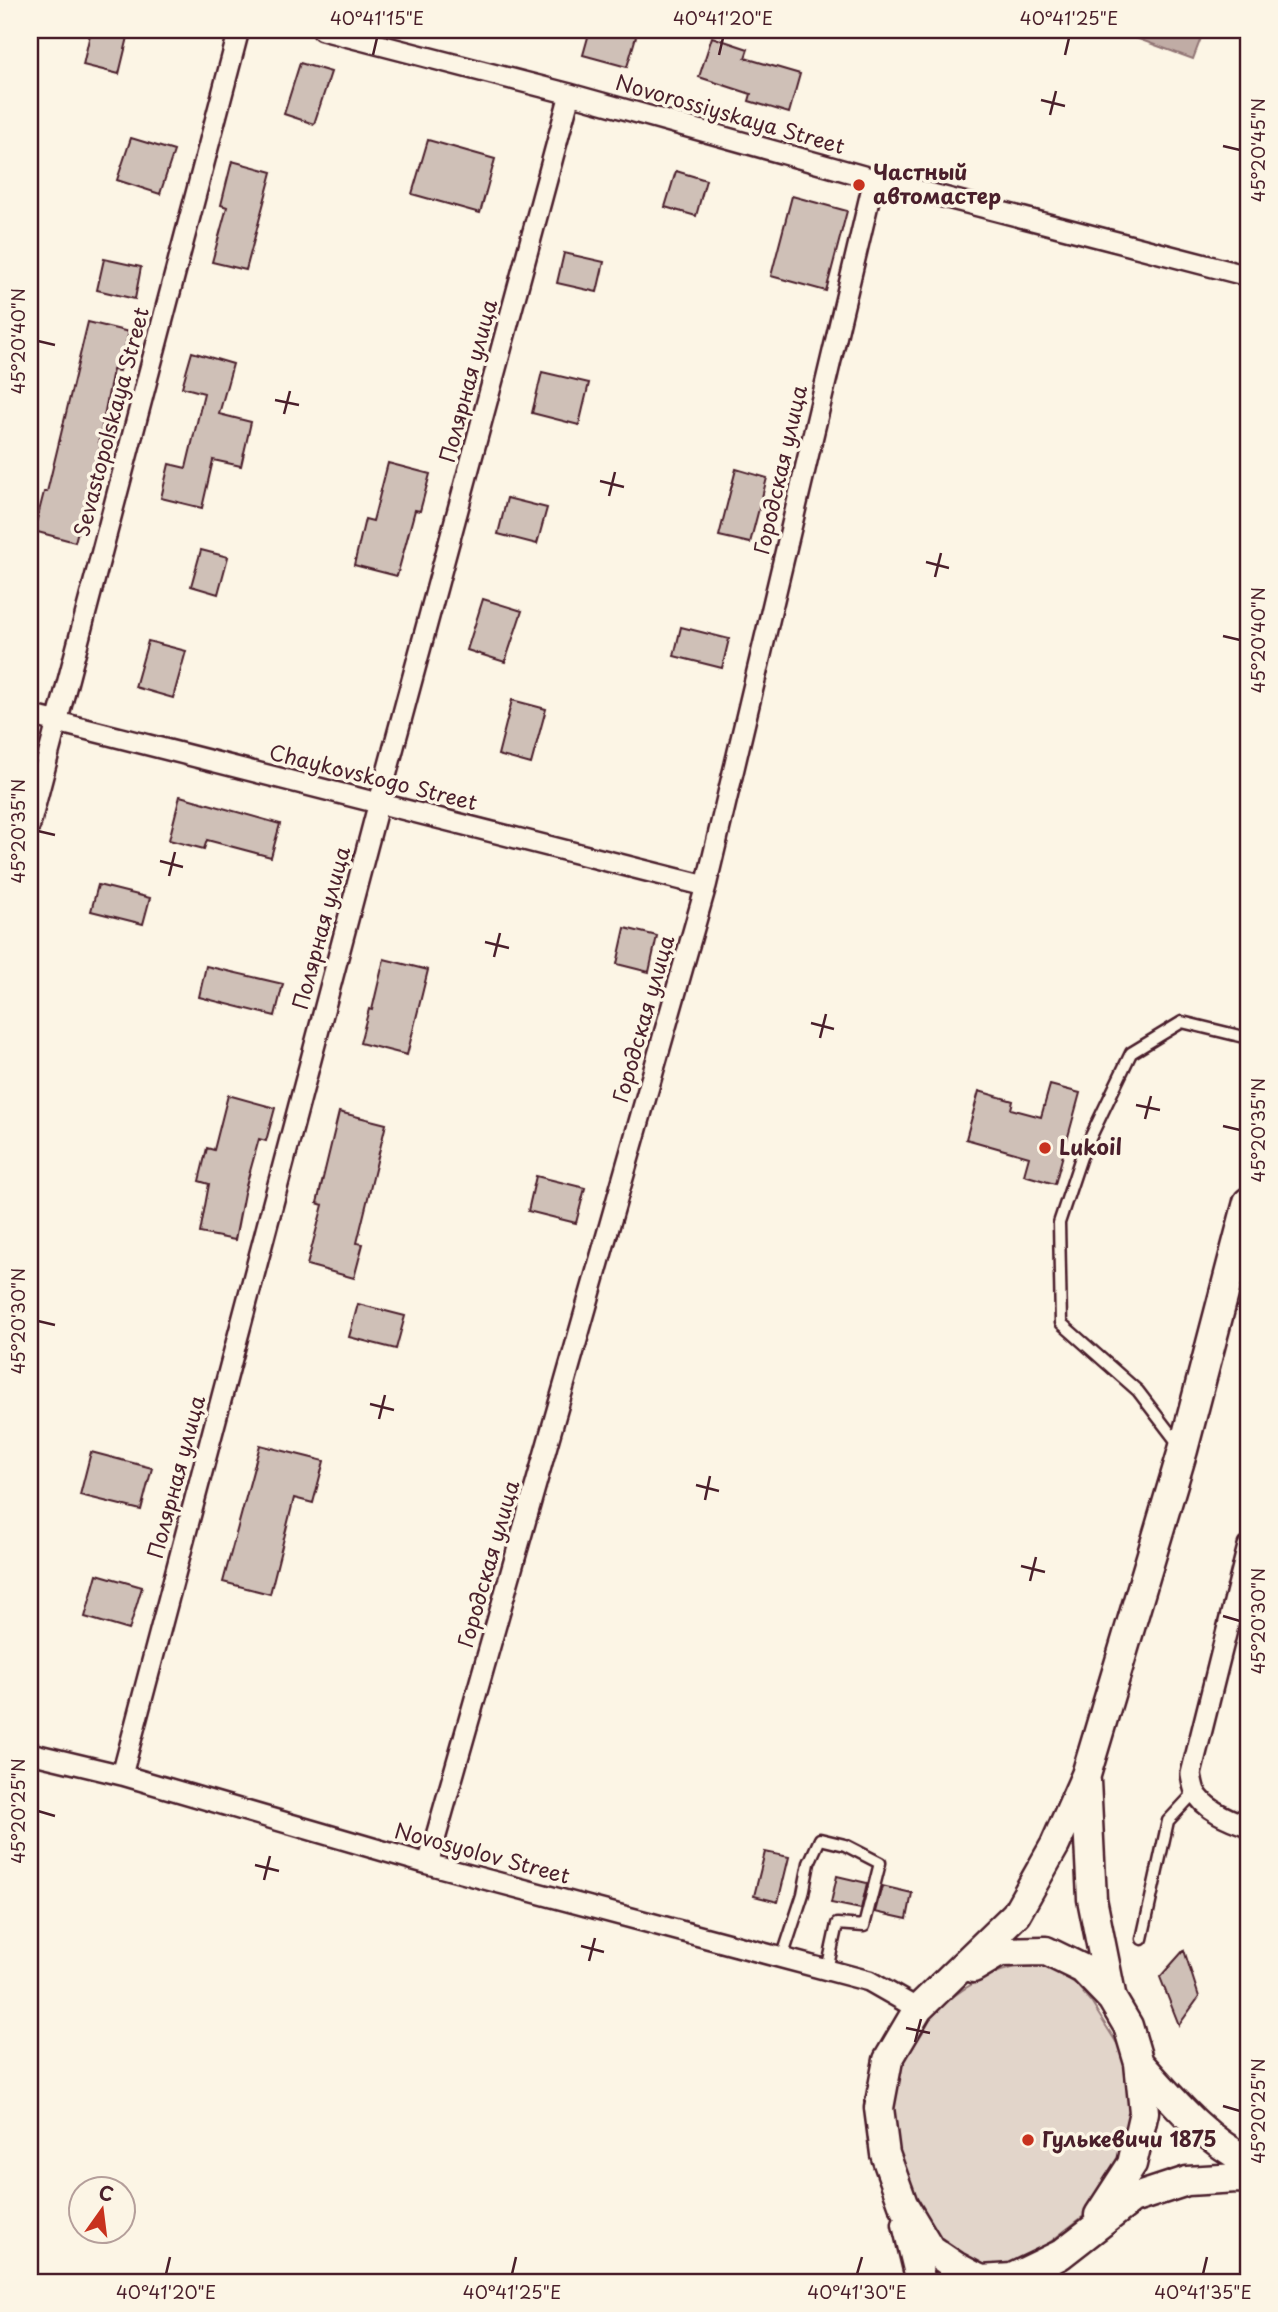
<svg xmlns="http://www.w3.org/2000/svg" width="1278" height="2312" font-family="'Playpen Sans',sans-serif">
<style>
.green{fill:#e2d5ca;stroke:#967a7a;stroke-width:2}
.water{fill:#c0aca5;stroke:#917474;stroke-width:2}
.building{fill:#cfc0b7;stroke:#4a1f2b;stroke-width:2}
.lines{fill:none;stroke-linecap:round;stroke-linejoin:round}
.service-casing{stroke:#4a1f2b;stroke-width:15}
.minor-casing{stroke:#4a1f2b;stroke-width:24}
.secondary-casing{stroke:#4a1f2b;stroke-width:33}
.service{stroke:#fcf5e5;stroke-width:10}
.minor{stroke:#fcf5e5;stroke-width:19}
.secondary{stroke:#fcf5e5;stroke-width:28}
.ticks{fill:none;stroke:#4a1f2b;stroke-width:2.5}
.poi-dot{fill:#c8321e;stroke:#fcf5e5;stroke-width:2.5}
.labels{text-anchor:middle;stroke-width:7;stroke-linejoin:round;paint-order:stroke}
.street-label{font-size:21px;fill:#4a1f2b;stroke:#fcf5e5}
.poi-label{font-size:21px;font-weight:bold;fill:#4a1f2b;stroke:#fcf5e5;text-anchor:start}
.neatline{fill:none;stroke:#4a1f2b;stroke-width:2.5}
.ticks-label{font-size:18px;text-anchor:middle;fill:#4a1f2b}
</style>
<rect width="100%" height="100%" fill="#fcf5e5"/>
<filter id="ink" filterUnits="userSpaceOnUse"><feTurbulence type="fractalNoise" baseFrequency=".0143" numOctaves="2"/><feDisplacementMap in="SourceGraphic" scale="14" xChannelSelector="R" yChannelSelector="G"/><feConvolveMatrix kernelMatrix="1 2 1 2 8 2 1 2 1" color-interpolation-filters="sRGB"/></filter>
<g filter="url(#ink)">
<path class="green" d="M1033,1964L1049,1966L1076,1984L1091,2002L1118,2045L1126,2068L1131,2113L1129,2142L1110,2189L1085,2215L1023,2263L1000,2273C984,2267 965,2263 950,2254C941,2248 926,2216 920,2205C906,2182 893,2154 890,2126C882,2045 956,1972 1033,1964Z"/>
<path class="water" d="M1114,30H1204L1193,59Z"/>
<path class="building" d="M91,30H115L129,33L119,74L83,65Z
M590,30H626L637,33L627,67L583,55Z
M712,37L748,49L745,58L800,74L789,113L749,101L751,94L699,77Z
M300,63L331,72L314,124L284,114Z
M131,138L174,151L160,194L117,180Z
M428,140L495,159L480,213L412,194Z
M232,161L272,172L246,270L212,262L227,207L221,205Z
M676,171L706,180L696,216L665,207Z
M792,196L847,211L826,291L771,276Z
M564,253L604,262L597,292L557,283Z
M104,259L141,267L135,299L97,290Z
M88,322L129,332L119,371L113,370L99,442H102L75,542L34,531L44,492H47Z
M192,352L233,364L219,414L251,422L241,466L213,460L202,508L161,498L169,464L186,468L204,393L182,387Z
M542,372L589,383L579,425L532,413Z
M388,463L430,474L420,511L415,510L397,576L354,565L365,519L373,521Z
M736,469L767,478L750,543L719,536Z
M507,498L547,508L537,544L498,534Z
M201,550L228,557L218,594L191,586Z
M483,599L522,611L505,662L467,650Z
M681,627L729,639L722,668L674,656Z
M148,641L186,651L173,698L135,687Z
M512,700L546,709L531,764L498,755Z
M180,796L280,824L271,857L207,840L204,849L169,840Z
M98,885L150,898L143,924L91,911Z
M625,928L657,936L649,972L617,964Z
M384,959L428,970L407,1055L360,1043L369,1009L372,1010Z
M206,966L283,984L275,1016L199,997Z
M1050,1085L1080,1093L1055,1184L1024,1175L1029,1157L966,1139L979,1091L1013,1101L1011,1109L1041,1117Z
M228,1095L275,1108L266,1141L259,1139L244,1193L235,1240L200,1233L209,1184L199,1181L207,1148L214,1150Z
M339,1112L386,1124L357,1243L363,1244L354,1278L307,1265L323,1205L317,1203Z
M536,1176L585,1188L576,1223L528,1211Z
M358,1304L405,1316L396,1349L349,1337Z
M260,1445L324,1461L313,1503L294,1498L270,1594L223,1582Z
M91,1452L152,1468L141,1510L80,1495Z
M97,1574L142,1587L129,1630L85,1617Z
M765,1852L789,1857L778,1902L754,1896Z
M837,1876L867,1883L861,1909L831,1903Z
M882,1886L912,1893L907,1919L875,1912Z
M1184,1950L1199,1997L1179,2025L1160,1977Z"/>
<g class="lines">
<defs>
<path id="service" d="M1180,1446L1138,1391L1061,1323L1059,1223L1081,1157L1131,1053L1182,1022L1248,1038
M1142,1939L1168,1821L1195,1792
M782,1958L803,1894L809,1863L820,1839L845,1845L880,1863L864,1926L837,1924L827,1970"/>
<path id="minor" d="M322,30L570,94L874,179L1248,276
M30,715L706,886
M30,825L239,30
M1248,1546L1191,1774C1192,1779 1193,1786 1195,1791C1204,1810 1230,1820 1248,1826
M30,1753L122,1775L428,1864L869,1981L918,2009
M122,1775L379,802L570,94
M428,1864L706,886L874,179"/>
<path id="secondary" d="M1248,1202L1183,1450L1086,1775L1055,1845L1016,1914L918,2009L888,2060L879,2108L885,2154L903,2204L930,2249L955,2266L981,2280L1012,2278L1060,2255L1132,2199L1187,2181L1237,2178L1248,2179
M1086,1781L1092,1899L1112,1999
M973,1968L1000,1952L1046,1951L1083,1969L1112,1999L1128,2026L1139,2063L1144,2112L1132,2164L1099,2215
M1139,2063C1172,2099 1204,2139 1248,2161
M907,2224L921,2282"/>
</defs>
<use href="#service" class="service-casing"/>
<use href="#minor" class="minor-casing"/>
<use href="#secondary" class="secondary-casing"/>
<use href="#service" class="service"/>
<use href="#minor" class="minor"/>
<use href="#secondary" class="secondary"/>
</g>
</g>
<path class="ticks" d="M373,55L377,38M719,55L723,38M1065,55L1069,38M1041,100L1065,106M1050,115L1056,91M1223,146L1240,150M38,341L55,345M275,400L299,405M284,414L290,391M600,481L624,487M609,496L615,472M926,562L949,568M935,577L941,553M1223,636L1240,640M38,831L55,835M160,861L183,867M169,876L175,852M485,942L509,948M494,957L500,933M811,1023L834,1029M820,1038L826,1014M1136,1105L1160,1110M1145,1119L1151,1096M1223,1126L1240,1130M38,1321L55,1325M370,1404L394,1410M379,1419L385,1395M696,1485L719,1491M705,1500L710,1476M1021,1566L1045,1572M1030,1581L1036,1557M1223,1616L1240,1621M38,1811L55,1816M255,1865L279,1871M264,1880L270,1856M581,1946L604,1952M589,1961L595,1938M906,2028L930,2033M915,2042L921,2019M1223,2106L1240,2111M166,2274L170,2257M512,2274L516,2257M857,2274L862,2257M1203,2274L1207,2257"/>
<g class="poi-dot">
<circle cx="859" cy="185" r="7"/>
<circle cx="1045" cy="1148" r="7"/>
<circle cx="1028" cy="2140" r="7"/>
</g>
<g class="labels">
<g class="street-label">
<text transform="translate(730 115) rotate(16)" y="7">Novorossiyskaya Street</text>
<text transform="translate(469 381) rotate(-75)" y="7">Полярная улица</text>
<text transform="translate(112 422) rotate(-75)" y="7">Sevastopolskaya Street</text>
<text transform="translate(781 470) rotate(-77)" y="7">Городская улица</text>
<text transform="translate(373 778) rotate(14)" y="7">Chaykovskogo Street</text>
<text transform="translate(322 928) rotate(-75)" y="7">Полярная улица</text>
<text transform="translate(644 1019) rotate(-74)" y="7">Городская улица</text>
<text transform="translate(177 1477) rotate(-75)" y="7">Полярная улица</text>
<text transform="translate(489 1564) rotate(-74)" y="7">Городская улица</text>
<text transform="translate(482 1854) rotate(15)" y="7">Novosyolov Street</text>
</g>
<g class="poi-label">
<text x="873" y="180">Частный<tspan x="873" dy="24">автомастер</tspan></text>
<text x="1059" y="1155">Lukoil</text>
<text x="1042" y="2147">Гулькевичи 1875</text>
</g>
</g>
<rect width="1278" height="2312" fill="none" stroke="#fcf5e5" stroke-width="77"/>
<g transform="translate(102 2210) rotate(14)"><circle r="33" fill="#fcf5e5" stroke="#b59f9b" stroke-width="2"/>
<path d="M0-5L12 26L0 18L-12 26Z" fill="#c8321e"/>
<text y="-10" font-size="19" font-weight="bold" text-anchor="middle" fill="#4a1f2b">С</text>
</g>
<rect x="38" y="38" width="1202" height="2236" class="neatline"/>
<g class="ticks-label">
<text x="377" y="25">40°41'15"E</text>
<text x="723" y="25">40°41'20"E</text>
<text x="1069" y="25">40°41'25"E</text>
<text transform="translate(1259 150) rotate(-90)" y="6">45°20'45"N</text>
<text transform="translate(19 341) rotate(-90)" y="6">45°20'40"N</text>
<text transform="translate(1259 640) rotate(-90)" y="6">45°20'40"N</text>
<text transform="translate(19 831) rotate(-90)" y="6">45°20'35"N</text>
<text transform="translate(1259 1130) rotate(-90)" y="6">45°20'35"N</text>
<text transform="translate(19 1321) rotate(-90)" y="6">45°20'30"N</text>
<text transform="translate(1259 1621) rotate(-90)" y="6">45°20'30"N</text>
<text transform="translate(19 1811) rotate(-90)" y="6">45°20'25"N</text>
<text transform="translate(1259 2111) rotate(-90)" y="6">45°20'25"N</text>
<text x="166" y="2299">40°41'20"E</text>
<text x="512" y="2299">40°41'25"E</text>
<text x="857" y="2299">40°41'30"E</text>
<text x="1203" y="2299">40°41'35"E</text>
</g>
</svg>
